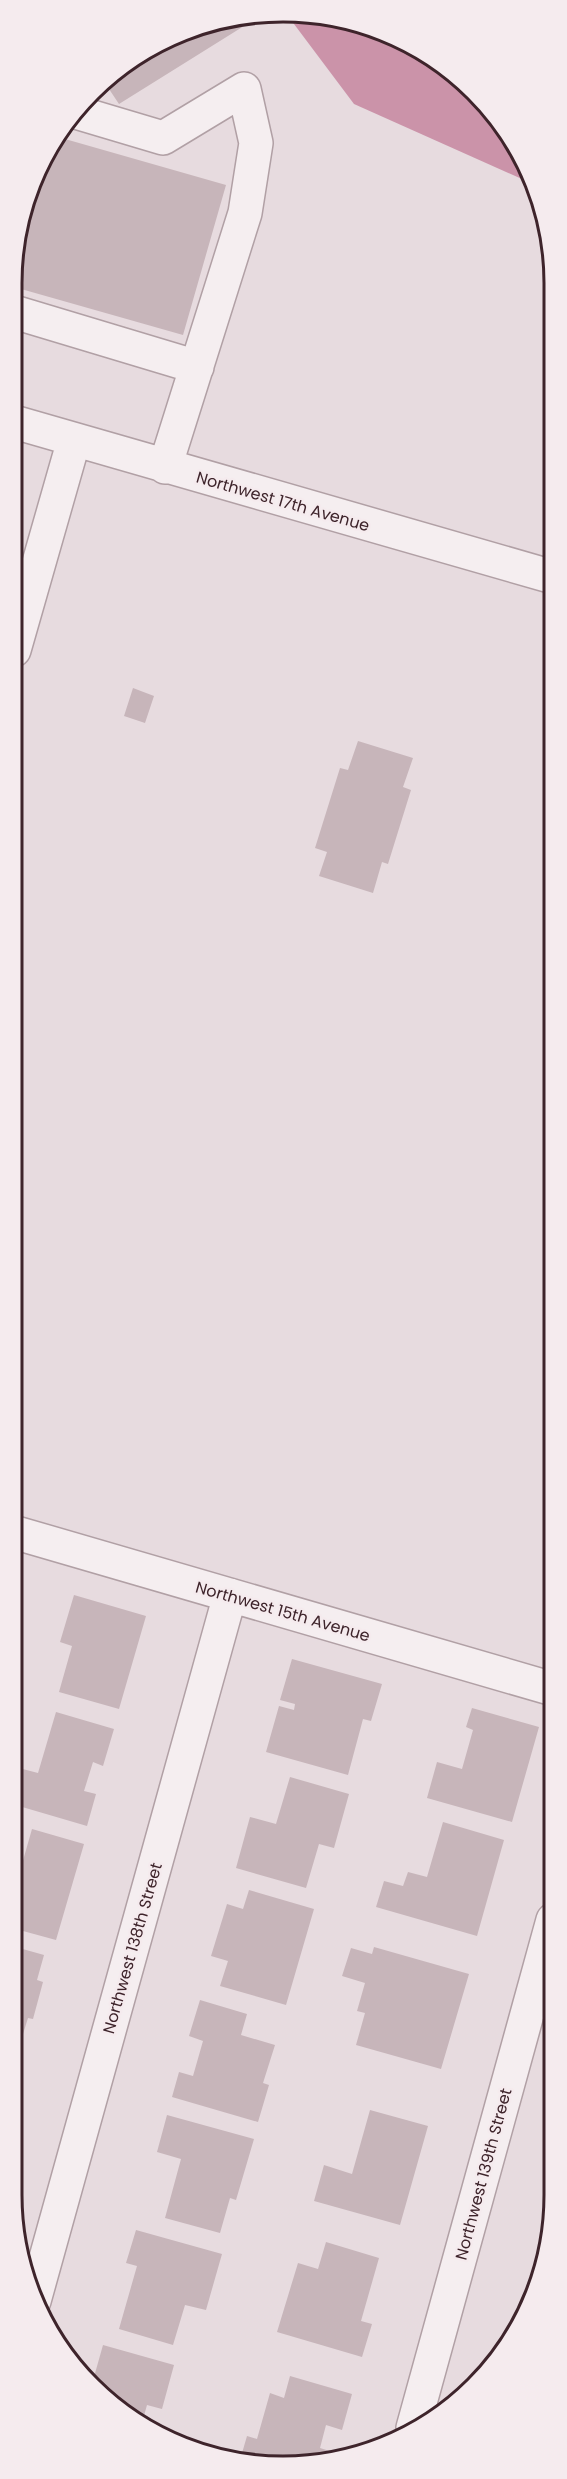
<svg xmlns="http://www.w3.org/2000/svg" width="567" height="2479" font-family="Poppins,sans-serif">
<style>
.water{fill:#cb93a9}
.building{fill:#c7b5ba}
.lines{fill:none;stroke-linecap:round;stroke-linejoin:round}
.minor-casing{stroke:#b1a0a5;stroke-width:36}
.minor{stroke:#f5eef0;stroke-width:33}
.labels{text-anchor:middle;stroke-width:5;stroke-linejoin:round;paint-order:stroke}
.street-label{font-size:16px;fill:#3e242b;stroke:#f5ebee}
.rim{fill:none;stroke:#3e242b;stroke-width:3}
</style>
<rect width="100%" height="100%" fill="#e7dbdf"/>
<path class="water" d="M319,14L404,40L476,92L527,164L533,184L354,104L288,16Z"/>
<path class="building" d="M240,19L244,26L119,104L105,83L118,68L214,21Z
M58,137L226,185L183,335L14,287V248L49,147Z
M133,688L154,696L145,723L124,716Z
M358,741L413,758L403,787L411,790L388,864L382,862L373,893L319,876L327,852L315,848L340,768L348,770Z
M74,1595L146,1616L119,1709L59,1692L72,1646L60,1642Z
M292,1659L382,1684L371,1721L363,1719L348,1775L266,1752L279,1706L294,1710L295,1704L280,1700Z
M472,1708L539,1727L512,1822L427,1798L437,1762L462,1769L473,1730L466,1727Z
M56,1712L114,1729L103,1766L93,1762L84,1791L96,1794L87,1826L12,1804L13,1777L15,1767L38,1773Z
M290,1777L349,1794L334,1848L319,1844L306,1888L236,1868L250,1817L276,1824Z
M443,1822L504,1840L477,1936L376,1907L384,1881L403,1886L408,1872L427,1877Z
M32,1829L84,1844L56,1940L12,1928V1869L20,1871Z
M249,1890L314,1909L286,2005L220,1986L228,1961L211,1956L227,1904L243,1909Z
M12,1946L44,1955L37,1980L43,1982L33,2019L28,2018L18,2050L12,2048Z
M374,1947L469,1974L441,2069L356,2045L365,2013L357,2011L365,1983L342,1976L351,1948L372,1954Z
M200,2000L247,2014L241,2035L275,2045L263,2083L269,2085L258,2122L172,2097L179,2072L193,2076L203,2041L189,2036Z
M12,2068L20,2071L13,2096H12Z
M370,2110L428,2126L400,2225L314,2201L324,2165L352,2174Z
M167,2115L254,2139L236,2200L230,2198L220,2233L165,2218L181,2159L157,2152Z
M136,2230L222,2254L206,2310L185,2305L173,2345L119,2329L137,2266L126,2263Z
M326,2242L379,2258L361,2321L372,2324L362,2357L277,2332L298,2263L318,2269Z
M103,2345L174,2365L162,2409L147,2405L142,2423L92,2384Z
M290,2376L352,2394L342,2430L326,2425L320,2448L336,2453L334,2460L265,2466L240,2460L247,2436L257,2439L270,2393L284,2398Z"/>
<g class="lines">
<defs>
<path id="minor" d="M79,113L163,138L244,89L256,143L245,213L165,467
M14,312L197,367
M14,422L553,577
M14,650L74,440
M13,1532L553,1689
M34,2301L230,1595
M413,2428L553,1920"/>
</defs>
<use href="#minor" class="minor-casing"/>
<use href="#minor" class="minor"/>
</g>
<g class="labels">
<g class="street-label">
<text transform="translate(283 501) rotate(16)" y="6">Northwest 17th Avenue</text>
<text transform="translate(283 1611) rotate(16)" y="6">Northwest 15th Avenue</text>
<text transform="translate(132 1948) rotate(-74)" y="6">Northwest 138th Street</text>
<text transform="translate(483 2174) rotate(-75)" y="6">Northwest 139th Street</text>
</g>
</g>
<path d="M0 0H567V2479H0ZM283 22H283A261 261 0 0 1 544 283V2195A261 261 0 0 1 283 2456H283A261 261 0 0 1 22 2195V283A261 261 0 0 1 283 22Z" fill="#f5ebee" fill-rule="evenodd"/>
<path class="rim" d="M283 22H283A261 261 0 0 1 544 283V2195A261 261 0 0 1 283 2456H283A261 261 0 0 1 22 2195V283A261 261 0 0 1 283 22Z"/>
</svg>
